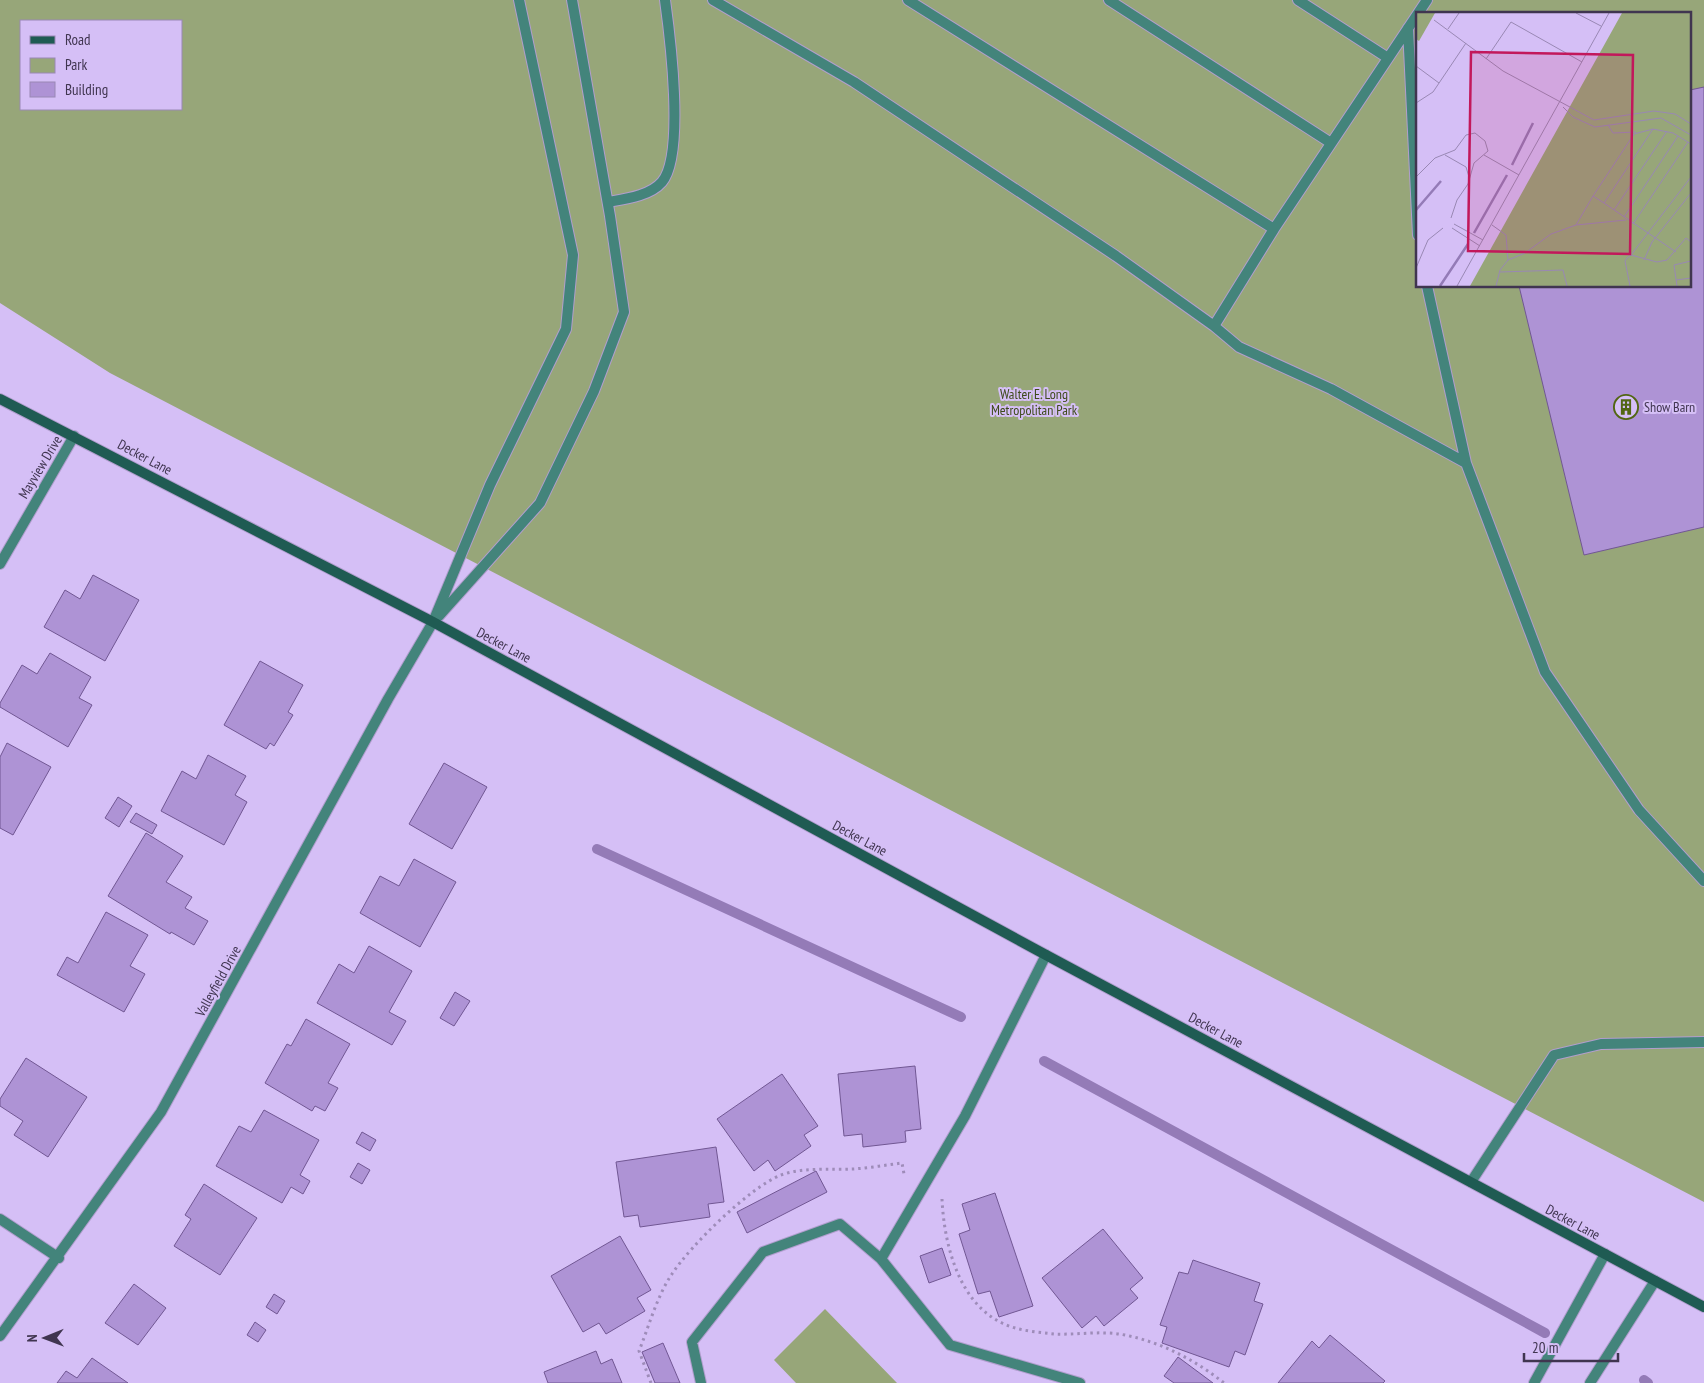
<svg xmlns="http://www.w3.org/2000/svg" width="1704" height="1383" font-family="'PT Sans Narrow',sans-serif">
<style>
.green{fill:#97a679;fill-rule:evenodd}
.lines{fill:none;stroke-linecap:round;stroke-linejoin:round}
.stream{stroke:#947bb7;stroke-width:10}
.building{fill:#ae93d5;stroke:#715793}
.service-casing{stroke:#b19ece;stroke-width:12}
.minor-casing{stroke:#b19ece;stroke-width:12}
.secondary-casing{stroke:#b19ece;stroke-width:12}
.path{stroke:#9e8cb9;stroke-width:3;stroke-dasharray:2.5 4;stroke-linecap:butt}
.service{stroke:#43847b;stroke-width:10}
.minor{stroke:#43847b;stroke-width:10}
.secondary{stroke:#1f5b53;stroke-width:10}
.labels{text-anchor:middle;stroke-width:4;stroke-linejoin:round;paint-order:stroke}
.park-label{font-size:14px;fill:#3d4a19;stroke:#d5bff6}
.poi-label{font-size:14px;fill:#403550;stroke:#d5bff6;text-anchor:start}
.street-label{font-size:14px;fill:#403550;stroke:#d5bff6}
.inset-river{fill:none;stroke:#947bb7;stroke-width:2.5}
.inset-road{fill:none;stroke:#9988b4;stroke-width:1}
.view{fill:#c2185b;fill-opacity:0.15;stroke:#c2185b;stroke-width:2.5}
.inset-edge{fill:none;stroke:#403550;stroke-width:2.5}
</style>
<rect width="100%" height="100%" fill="#d5bff6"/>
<path class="green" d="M0,0H1704V1202L110,373L0,303ZM1418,14H1690V286H1418ZM21,21H181V109H21Z
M825,1309L897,1383H796L774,1360Z"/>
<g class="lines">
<path class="stream" d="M597,849L961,1017
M1044,1061L1545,1333
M1644,1380L1648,1383"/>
</g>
<path class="building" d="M1704,87V527L1584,555L1519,286H1690V90Z
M93,575L139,600L105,661L44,627L65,590L80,599Z
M50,653L91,677L79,698L92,705L68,747L0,707V703L22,665L37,674Z
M260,661L303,685L288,712L293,715L274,746L270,743L266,749L224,725Z
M7,743L51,767L13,835L0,828V757Z
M208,755L246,776L235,795L247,802L224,845L161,811L182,771L196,779Z
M444,763L487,787L452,849L409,824Z
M118,797L132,806L119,827L105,818Z
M136,813L157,825L152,834L130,822Z
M146,833L183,856L166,882L192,897L185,908L208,921L194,945L171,932L170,934L108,896Z
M414,859L456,882L420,947L360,913L380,876L399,886Z
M106,912L148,935L130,966L145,974L124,1012L57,975L67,957L78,963Z
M369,946L412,971L389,1012L406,1021L392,1045L317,1003L339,964L354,973Z
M455,992L470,1001L454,1026L440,1018Z
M306,1019L350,1044L328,1083L338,1088L325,1111L315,1106L312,1111L265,1083L287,1044L291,1046Z
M26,1058L87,1097L48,1157L14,1135L23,1121L0,1106V1099Z
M915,1066L921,1129L905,1131L906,1142L863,1147L862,1134L844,1136L838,1074Z
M782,1074L818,1126L804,1135L811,1146L775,1171L768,1160L754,1171L717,1119Z
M264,1110L319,1140L300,1175L310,1181L303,1194L291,1187L282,1203L216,1166L239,1126L251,1132Z
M362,1132L376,1140L370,1151L356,1143Z
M716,1147L724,1202L708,1204L710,1217L640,1227L638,1215L624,1217L616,1162Z
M358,1163L370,1170L362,1184L350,1177Z
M816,1171L827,1192L747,1233L737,1212Z
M204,1184L257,1218L220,1275L174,1246L191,1219L185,1215Z
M995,1193L1033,1306L999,1317L990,1291L978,1294L959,1234L970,1230L962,1204Z
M1103,1229L1143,1278L1130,1289L1138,1298L1104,1326L1096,1316L1082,1328L1042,1278Z
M620,1236L651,1290L637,1298L645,1311L606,1334L599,1323L583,1332L551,1276Z
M942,1248L951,1275L929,1283L920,1256Z
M1193,1260L1260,1283L1254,1301L1263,1304L1245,1355L1235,1351L1229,1367L1162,1343L1167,1327L1160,1325L1179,1272L1188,1274Z
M134,1284L166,1308L138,1345L105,1323Z
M274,1294L285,1301L277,1314L266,1307Z
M255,1322L266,1330L258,1342L247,1335Z
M1330,1335L1385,1381L1383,1383H1278L1312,1341L1319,1348Z
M663,1343L680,1383H655L642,1352Z
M596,1351L601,1364L612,1359L622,1383H548L544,1372Z
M1178,1357L1213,1383H1174L1164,1376Z
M92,1358L128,1383H57L66,1371L77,1378Z"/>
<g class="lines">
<defs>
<path id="service" d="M713,0L854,82L1116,256L1214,326L1274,229
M908,0L1274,229L1427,0
M1109,0L1331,143
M1298,0L1388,58
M1408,28L1418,235
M608,202C625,199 650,196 662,182C685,155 670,36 665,0
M1427,286L1466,463L1545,672L1639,810L1704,881
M1214,326L1239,347L1331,389L1466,463
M1471,1182L1554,1055L1601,1044L1704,1042
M881,1259L965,1116L1046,955
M701,1383L692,1342L763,1252L840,1224L881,1259L950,1345L1080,1383
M1534,1383L1605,1254
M1590,1383L1655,1281"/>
<path id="minor" d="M0,564L74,436
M439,616L540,503L594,391L624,312L610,216L572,0
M0,1219L59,1258
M0,1336L161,1112L388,699L433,622L490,485L566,329L573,255L519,0"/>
<path id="secondary" d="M0,399L433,622L1046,955L1704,1307"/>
</defs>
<use href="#service" class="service-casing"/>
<use href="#minor" class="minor-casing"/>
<use href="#secondary" class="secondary-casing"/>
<path class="path" d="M942,1199C944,1243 958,1302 1002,1323C1018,1331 1037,1332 1054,1334C1075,1335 1098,1331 1119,1334C1157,1340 1194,1359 1224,1383
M651,1383L639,1351C649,1326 657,1296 672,1274C690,1246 750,1187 781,1175C803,1167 830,1170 853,1169C869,1168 886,1165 902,1163L904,1174"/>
<use href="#service" class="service"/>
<use href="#minor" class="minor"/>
<use href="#secondary" class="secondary"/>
</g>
<defs>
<symbol id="building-ring" viewBox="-11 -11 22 22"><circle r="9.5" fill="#d5bff6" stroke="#526612" stroke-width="1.5"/><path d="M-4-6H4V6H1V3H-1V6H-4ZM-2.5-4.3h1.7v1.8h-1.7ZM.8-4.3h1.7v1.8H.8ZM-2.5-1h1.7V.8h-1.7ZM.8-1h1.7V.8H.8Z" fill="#526612"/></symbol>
</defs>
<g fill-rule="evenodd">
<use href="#building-ring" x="1612" y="393" width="28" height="28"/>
</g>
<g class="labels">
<g class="park-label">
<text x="1034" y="399">Walter E. Long<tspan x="1034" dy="16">Metropolitan Park</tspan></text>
</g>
<g class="poi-label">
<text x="1644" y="412">Show Barn</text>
</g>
<g class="street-label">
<text transform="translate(145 457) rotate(28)" y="5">Decker Lane</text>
<text transform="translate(40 467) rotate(-59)" y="5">Mayview Drive</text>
<text transform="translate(504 645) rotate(28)" y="5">Decker Lane</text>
<text transform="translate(860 838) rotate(28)" y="5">Decker Lane</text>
<text transform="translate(218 981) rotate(-61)" y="5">Valleyfield Drive</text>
<text transform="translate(1216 1030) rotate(28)" y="5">Decker Lane</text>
<text transform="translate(1573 1222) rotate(28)" y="5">Decker Lane</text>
</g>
</g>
<g transform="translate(1416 12)">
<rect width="275" height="275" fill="#d5bff6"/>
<path d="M0,1H19L3,29L0,27ZM206,1H275V274H54Z" fill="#97a679"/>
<path class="inset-river" d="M96,153L117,111M0,198L25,169M58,221L91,163M24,274L52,232"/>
<path class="inset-road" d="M160,1L185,14M18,8L87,59L178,108L238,99L259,102L275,112M32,17L43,1M70,47L95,10L166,50M0,54L23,71M0,91L17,80L50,31M147,95L157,105L179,115L245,106L275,123M192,113L197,121L220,120M29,143L50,155L53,165M68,143L103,163M0,165L19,146L39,138L50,123L59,121L69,129L72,139L58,151L52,172L41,188L35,206M188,191L177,184L218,122L237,117M198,198L251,119M208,205L262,124M38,212L67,228M217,212L272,130M76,213L90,223L92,248L109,241L135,222L160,213L210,208M160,213L177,184M36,216L64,234M260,240L188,191L237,117L257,121L275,132M215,243L275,165M228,248L236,230L275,181M0,256L12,228L27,216M84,260L147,258L151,274M260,268L275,266M41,274L193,1M80,274L84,258L92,248M214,274L209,249L211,246L215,243L241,250L251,248L270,226L275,230M261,274L258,253L275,249"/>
<path class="view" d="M55,40L217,43L214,242L52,239Z"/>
<rect width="275" height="275" class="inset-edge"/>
</g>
<rect x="20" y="20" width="162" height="90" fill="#d5bff6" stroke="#9988b4"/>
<rect x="30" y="36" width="25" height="8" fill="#1f5b53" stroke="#9988b4"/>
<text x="65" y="45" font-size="15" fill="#403550">Road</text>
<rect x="30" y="58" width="25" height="15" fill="#97a679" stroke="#9988b4"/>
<text x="65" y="70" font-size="15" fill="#403550">Park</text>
<rect x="30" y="82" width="25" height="15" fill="#ae93d5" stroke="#9988b4"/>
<text x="65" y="95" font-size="15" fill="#403550">Building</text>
<g transform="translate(45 1338) rotate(269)" stroke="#d5bff6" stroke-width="4" paint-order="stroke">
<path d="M0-4L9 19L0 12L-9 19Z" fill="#403550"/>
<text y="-8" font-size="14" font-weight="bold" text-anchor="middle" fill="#403550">N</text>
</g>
<path d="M1524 1353v8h94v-8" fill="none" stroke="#403550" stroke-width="2.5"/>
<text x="1532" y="1353" font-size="15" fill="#403550" stroke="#d5bff6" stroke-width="4" paint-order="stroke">20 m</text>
</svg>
